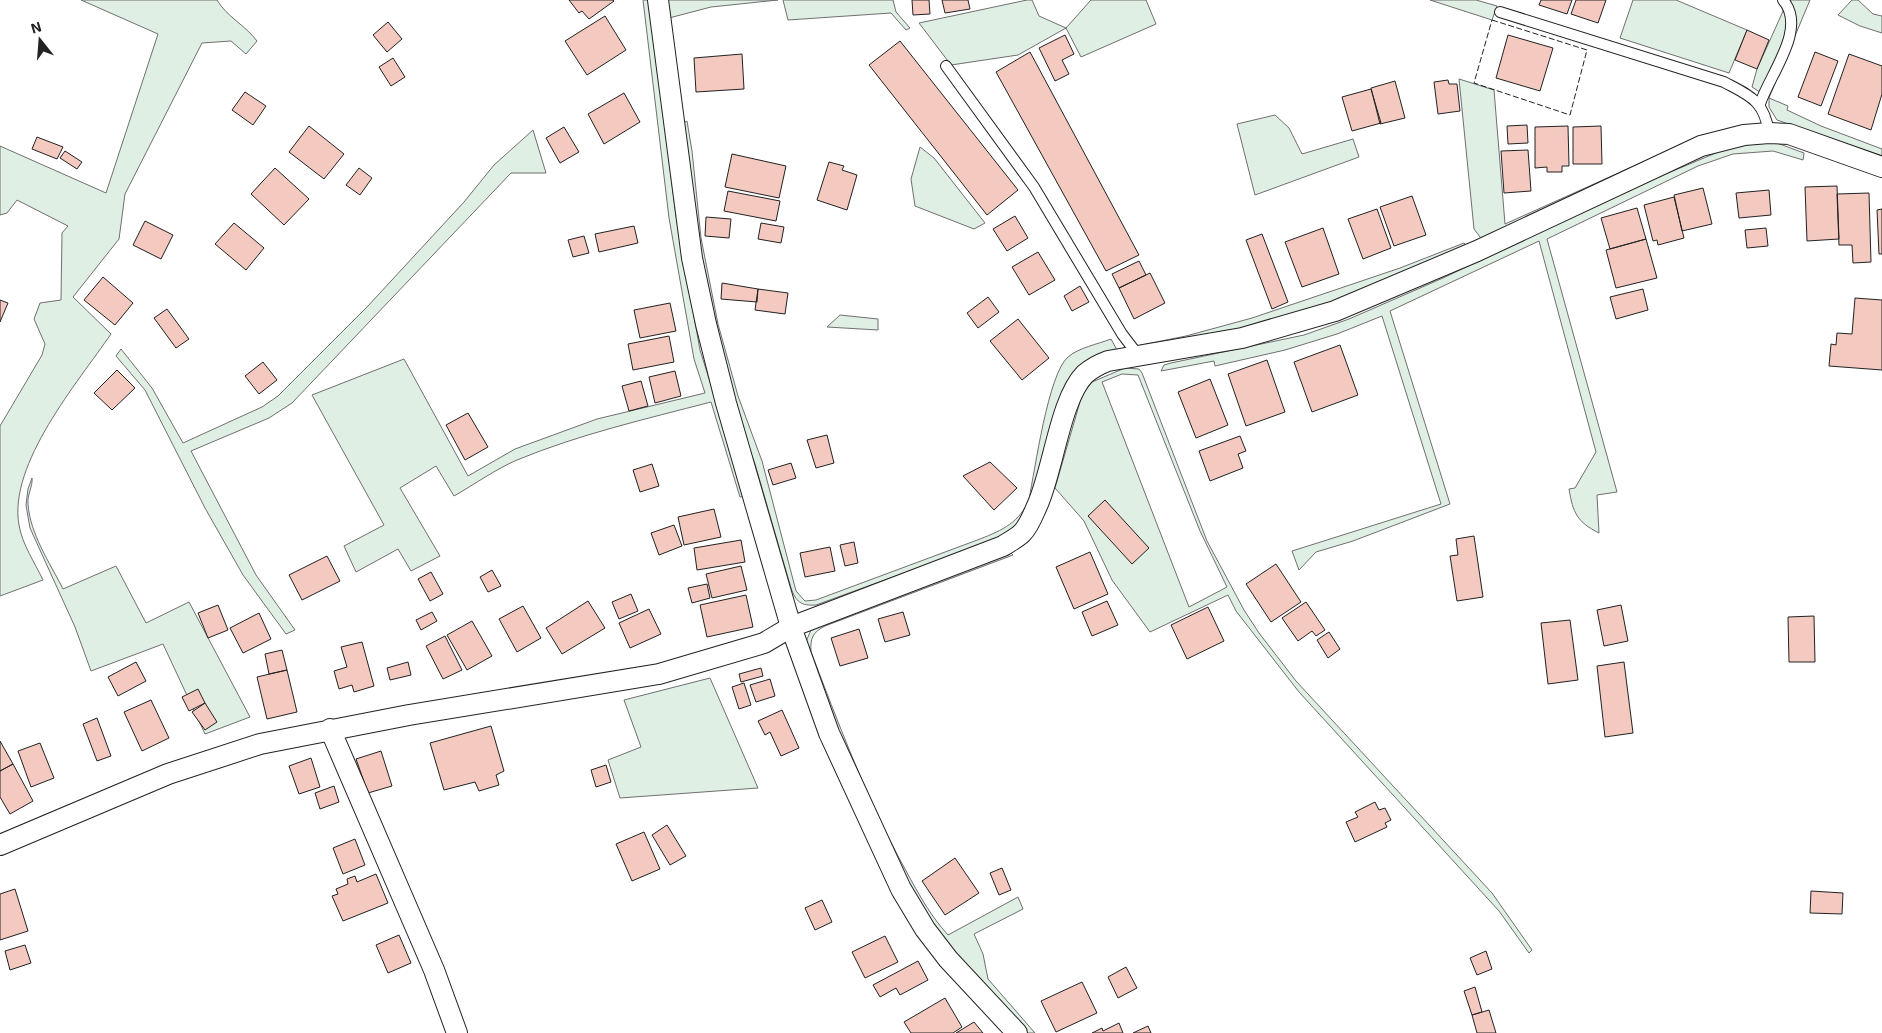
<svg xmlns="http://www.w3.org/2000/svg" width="1882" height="1033" font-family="'Exo 2',sans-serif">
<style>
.green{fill:#e0efe3;stroke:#6f6f6f;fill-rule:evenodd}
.building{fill:#f3c9c0;stroke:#222}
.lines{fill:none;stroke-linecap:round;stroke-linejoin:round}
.service-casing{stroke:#222;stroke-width:12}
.minor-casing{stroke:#222;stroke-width:22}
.service{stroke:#fff;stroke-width:10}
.minor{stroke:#fff;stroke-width:20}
.fence{stroke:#222;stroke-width:1;stroke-dasharray:6 2.5;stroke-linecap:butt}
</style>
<rect width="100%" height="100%" fill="#fff"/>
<path class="green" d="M81,0H217C227,17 245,25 257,41L246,54L231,41L202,43L125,194L119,239L73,297L111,334C78,382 8,464 19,525C22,544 35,563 43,580L0,596V426L42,355L45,344L34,319L40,303L61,300L62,233L68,226L17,200L7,213L0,215V146L106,193L158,34Z
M643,0H649L676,216L700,350L746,496L740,497L711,402C646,419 580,434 517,460C496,469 475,484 454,496L436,466L400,488L440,556L411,571L398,549L356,572L344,546L384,525L312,395L404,359L468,476L515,449L597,419L705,393L694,359L669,218Z
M667,0H778L711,7L669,18Z
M783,0H893L896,12L910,28L906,30L891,13L788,20Z
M1027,0H1032L1039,16L1066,28L1091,0H1146L1156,24L1081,57L1066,28L1018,55L951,65L919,23Z
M1430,0H1476L1497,6L1492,20Z
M1633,0H1676L1747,30L1729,73L1620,38Z
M1788,0H1810L1769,98L1788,106L1787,110L1821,126L1882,149V156L1777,120L1769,107V98L1752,87L1757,69Z
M1852,0H1858L1873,14L1882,16V33L1860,26L1838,15Z
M1459,79L1494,90L1505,224L1703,135L1483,241L1474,229Z
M1275,115L1289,128L1302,154L1353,139L1359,157L1255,195L1237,124Z
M687,121L692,151L701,238L718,324L738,396L762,461L796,591L805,601L816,600L980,539C1003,530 1020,522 1029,499C1035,470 1048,374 1068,357C1078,348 1098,344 1111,339L1117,350L1186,336L1252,318L1400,268L1464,243L1468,247L1363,292L1251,328L1094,357L1033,502L1013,530L1000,538L816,605C801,606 796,602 791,588L755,464L731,399L695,238L682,124Z
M533,130L546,173H511L292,403L269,418L191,451L256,575L295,630L286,634L243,575L205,508L145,390L116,356L121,349L152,388L183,443L262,407L278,396L367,307L464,202L494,165Z
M1761,142L1777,143L1804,153L1803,160L1773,151L1733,154L1698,166L1547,239L1617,492L1597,495L1599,533C1577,522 1573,513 1569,489L1575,488L1596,452L1539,241L1390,311L1450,504L1353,541L1316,552L1299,570L1292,551L1441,504L1382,316L1337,334L1285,350L1215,366L1214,361L1161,371L1164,365L1171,363L1304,335L1349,319L1443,278L1637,186L1723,150Z
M920,147L934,158L985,223L974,229L915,206L911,179Z
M840,315L878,319V330L827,327Z
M1125,368L1139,369L1142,373L1207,541L1244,610L1259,633L1296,681L1492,893L1532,950L1529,953L1499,911L1299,692L1236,611L1228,595L1150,632L1112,580L1084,521L1055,488L1082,395L1092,382ZM1122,374L1138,375L1200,531L1227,587L1189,607L1102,382Z
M32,478C33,486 27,495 28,504C30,534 50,563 63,589L116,566L146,623L189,602L250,717L205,734L163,644L91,671L75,627L30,528L26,505L28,489Z
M1010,552L1013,555L825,626C813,632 810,638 811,652C838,722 864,792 899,858C914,885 927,912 948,935L1018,897L1023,909L974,934L983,954L988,979L1035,1033H1025C984,988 941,944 911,891C866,813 837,727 805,644L811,630Z
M710,678L758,788L620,798L608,760L641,747L624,700Z"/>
<path class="building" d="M569,0H613L614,1L589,19L582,11L579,13Z
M912,0H929L930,14L913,15Z
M942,0H968L970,9L945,13Z
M1541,0H1572L1567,14L1539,5Z
M1576,0H1606L1598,23L1571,14Z
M605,16L626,50L587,75L565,41Z
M388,22L402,39L387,52L373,35Z
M1747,30L1769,40L1757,69L1735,60Z
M1065,35L1074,54L1062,60L1069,74L1055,81L1039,48Z
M1508,35L1553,48L1540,91L1496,78Z
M900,41L1018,190L987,215L869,65Z
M1030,52L1139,255L1106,271L996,72Z
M1815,52L1838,61L1821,106L1798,97Z
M742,54L744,89L696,92L694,58Z
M1849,54L1882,66V94L1871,130L1828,114Z
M393,58L405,77L391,86L379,67Z
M1448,80L1449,84H1457L1460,111L1438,114L1434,82Z
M1395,81L1405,118L1380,124L1371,88Z
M1371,89L1381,123L1352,131L1342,97Z
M245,92L266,106L253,125L232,110Z
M624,93L640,122L604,144L588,114Z
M1527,125L1528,143L1508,144L1507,126Z
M309,126L344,154L324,179L289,152Z
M1568,126L1569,166H1562V172H1547V167L1535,168V127Z
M1601,126L1602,164H1573V127Z
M564,127L579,152L560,163L546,138Z
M37,137L63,147L57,159L32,149Z
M1528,150L1531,191L1504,193L1501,151Z
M65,151L82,162L77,169L60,158Z
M732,154L786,166L779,198L725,187Z
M829,162L844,166L842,170L857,175L847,210L817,200Z
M275,168L309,199L284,225L251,194Z
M359,168L372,178L360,195L346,185Z
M1837,186L1839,239L1807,241L1805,187Z
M1703,188L1712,224L1682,231L1674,195Z
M1769,190L1771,215L1739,218L1736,193Z
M728,191L780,201L776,221L724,211Z
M1869,193L1871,262L1853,263L1852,245H1839L1837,194Z
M1412,196L1426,235L1394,246L1380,207Z
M1674,197L1684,238L1658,245L1657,240L1653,241L1644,205Z
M1637,208L1646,239L1610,249L1601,218Z
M1377,209L1391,248L1363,259L1348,219Z
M1882,209V254H1879L1877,210Z
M1015,216L1028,238L1007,251L993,229Z
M706,217L731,219L729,238L705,236Z
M145,221L173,235L161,259L133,245Z
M234,223L264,248L246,270L215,244Z
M761,223L784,227L781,243L758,239Z
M634,226L638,243L599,252L595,234Z
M1323,228L1339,274L1302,287L1285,242Z
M1766,228L1768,246L1747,248L1745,230Z
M1262,234L1288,302L1272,309L1246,240Z
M584,236L589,253L573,257L568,240Z
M1646,239L1657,278L1616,288L1606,250Z
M1038,252L1055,280L1029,295L1012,267Z
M1139,261L1146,275L1119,288L1112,274Z
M1150,273L1165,303L1134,319L1119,288Z
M103,277L133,303L115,325L84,300Z
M722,283L758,289L757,302L721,299Z
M1080,286L1089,302L1072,311L1064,296Z
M758,289L788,293L785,314L755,310Z
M1643,289L1648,310L1616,319L1610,297Z
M988,297L999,312L978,328L967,313Z
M1855,298L1882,300V370L1829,366L1831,344L1836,345L1837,333L1852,334Z
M0,300L8,303L0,322Z
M670,303L676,331L640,338L634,310Z
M167,309L189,339L176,348L154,318Z
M1018,319L1049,358L1022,380L990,341Z
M669,336L674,362L633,370L628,344Z
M1340,345L1358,395L1312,412L1294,362Z
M1267,360L1285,412L1246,426L1228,374Z
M263,362L277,380L259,394L245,376Z
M117,370L135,388L112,410L94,393Z
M675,371L681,396L655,403L649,377Z
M1210,379L1228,425L1196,438L1178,392Z
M641,381L648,406L629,411L622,386Z
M468,413L488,447L465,460L446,425Z
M827,435L834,463L816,468L807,440Z
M1240,436L1246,451L1238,454L1243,468L1210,481L1199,451Z
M990,462L1017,488L994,510L963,476Z
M791,463L796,478L773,485L768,470Z
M652,464L659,486L640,492L633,470Z
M1105,500L1149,548L1132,564L1088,516Z
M714,509L721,537L684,545L678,517Z
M674,525L682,546L659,555L651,533Z
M1474,536L1483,597L1457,601L1450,556L1458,555L1456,539Z
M741,540L745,562L697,570L694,548Z
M854,542L858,563L845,566L840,545Z
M830,547L835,571L805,577L800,553Z
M1090,552L1108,594L1074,609L1056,567Z
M327,556L340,581L302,600L289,575Z
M1276,564L1301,602L1271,622L1246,584Z
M741,566L747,590L712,598L706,574Z
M492,570L501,586L488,592L480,577Z
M431,572L443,594L430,601L418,579Z
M707,584L710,598L692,603L688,588Z
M631,594L638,611L619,619L612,602Z
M746,595L753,627L707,637L700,605Z
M588,601L605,628L562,654L546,628Z
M1107,601L1118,625L1092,636L1082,612Z
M1306,602L1325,630L1316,636L1312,631L1298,641L1282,618Z
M218,605L228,630L208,638L198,613Z
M1621,605L1628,641L1604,646L1597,610Z
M523,606L541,638L517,652L499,619Z
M1208,607L1224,641L1187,659L1171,625Z
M649,609L661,634L630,648L619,623Z
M432,612L437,621L421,630L416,620Z
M903,612L910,635L885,642L878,619Z
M259,613L271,639L243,653L230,628Z
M1814,616L1815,662H1789L1788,617Z
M1570,620L1578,680L1548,684L1541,623Z
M472,621L492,656L467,670L447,635Z
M859,629L868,658L840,666L831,638Z
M1329,632L1340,649L1328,658L1317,640Z
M445,636L462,670L443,679L426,646Z
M362,642L374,686L354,692L352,685L339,689L334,671L347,667L341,647Z
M282,650L287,670L269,674L265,654Z
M136,662L146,681L118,696L108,677Z
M408,662L411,675L390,680L387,668Z
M1624,662L1633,733L1605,737L1597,666Z
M761,668L763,676L741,682L739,674Z
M287,670L297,712L267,719L257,677Z
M770,679L775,696L756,702L750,685Z
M744,683L751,705L739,709L732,687Z
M198,689L205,703L189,711L182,697Z
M151,700L169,738L142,751L124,712Z
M205,703L217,722L205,730L192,712Z
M782,710L799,748L781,756L770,732L765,735L758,721Z
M97,718L111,756L97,761L83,724Z
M491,726L504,771L496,775L499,785L479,791L475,782L444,790L430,743Z
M0,741L13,764L0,771Z
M40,743L54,778L31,787L18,751Z
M381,751L392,786L368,793L356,759Z
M311,758L320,787L299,794L289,766Z
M13,764L33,801L10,814L0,797V771Z
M606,765L611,782L596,787L591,770Z
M334,786L339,802L320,809L315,793Z
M1375,802L1379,810L1385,808L1391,820L1385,823L1387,827L1355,842L1346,822L1358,817L1355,812Z
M667,825L686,856L670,865L652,835Z
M644,832L660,869L632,881L616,844Z
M355,839L365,865L343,874L333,848Z
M955,858L979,893L945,915L922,881Z
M1002,868L1011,890L999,895L990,873Z
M376,874L388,903L343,921L332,896L338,894L336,889L348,884L347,879L355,876L357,882Z
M15,889L28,931L0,940V894Z
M1811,891L1843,893L1842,914L1810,913Z
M822,900L832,922L815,930L805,908Z
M399,935L411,963L388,973L376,945Z
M885,936L898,962L865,978L852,952Z
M25,945L31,963L10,970L5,951Z
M1486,951L1492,969L1477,975L1470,958Z
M918,961L928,980L900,995L896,988L880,997L873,985Z
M1126,967L1137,988L1118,998L1108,977Z
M1082,982L1097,1013L1056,1032L1041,1001Z
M1475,987L1482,1012L1472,1015L1464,991Z
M945,998L962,1027L953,1033H911L904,1022Z
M1489,1010L1496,1033H1477L1472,1015Z
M974,1022L983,1033H956Z
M1119,1023L1123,1033H1092L1102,1028L1103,1031Z
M1148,1026L1151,1033H1133Z"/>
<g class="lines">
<defs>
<path id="service" d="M1500,12L1724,82C1750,96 1764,100 1769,133
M946,66L1034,187L1122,334L1138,355
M1760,104C1769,75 1808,29 1783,0"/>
<path id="minor" d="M658,0L692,258L706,324L726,403L791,627L829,733L901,889L925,929L948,959L1017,1033
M330,729L434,970L457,1033
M0,845L168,774L260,744L409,715L659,674L764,643L791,627L1003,546C1009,542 1017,538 1022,533C1029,526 1033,515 1037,506C1053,472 1060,399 1085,374C1092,368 1100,364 1108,361L1242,338L1335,311L1477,251L1701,146L1744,135L1769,133L1789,134L1882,167"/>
</defs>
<use href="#service" class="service-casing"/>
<use href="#minor" class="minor-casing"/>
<use href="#service" class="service"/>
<use href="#minor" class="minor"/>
<path class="fence" d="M1492,20L1587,50L1570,115L1474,83Z"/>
</g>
<g transform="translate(40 40) rotate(343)" stroke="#ffffff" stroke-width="4" paint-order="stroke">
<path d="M0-4L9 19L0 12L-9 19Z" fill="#222222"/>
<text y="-8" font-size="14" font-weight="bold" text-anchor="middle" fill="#222222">N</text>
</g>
</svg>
